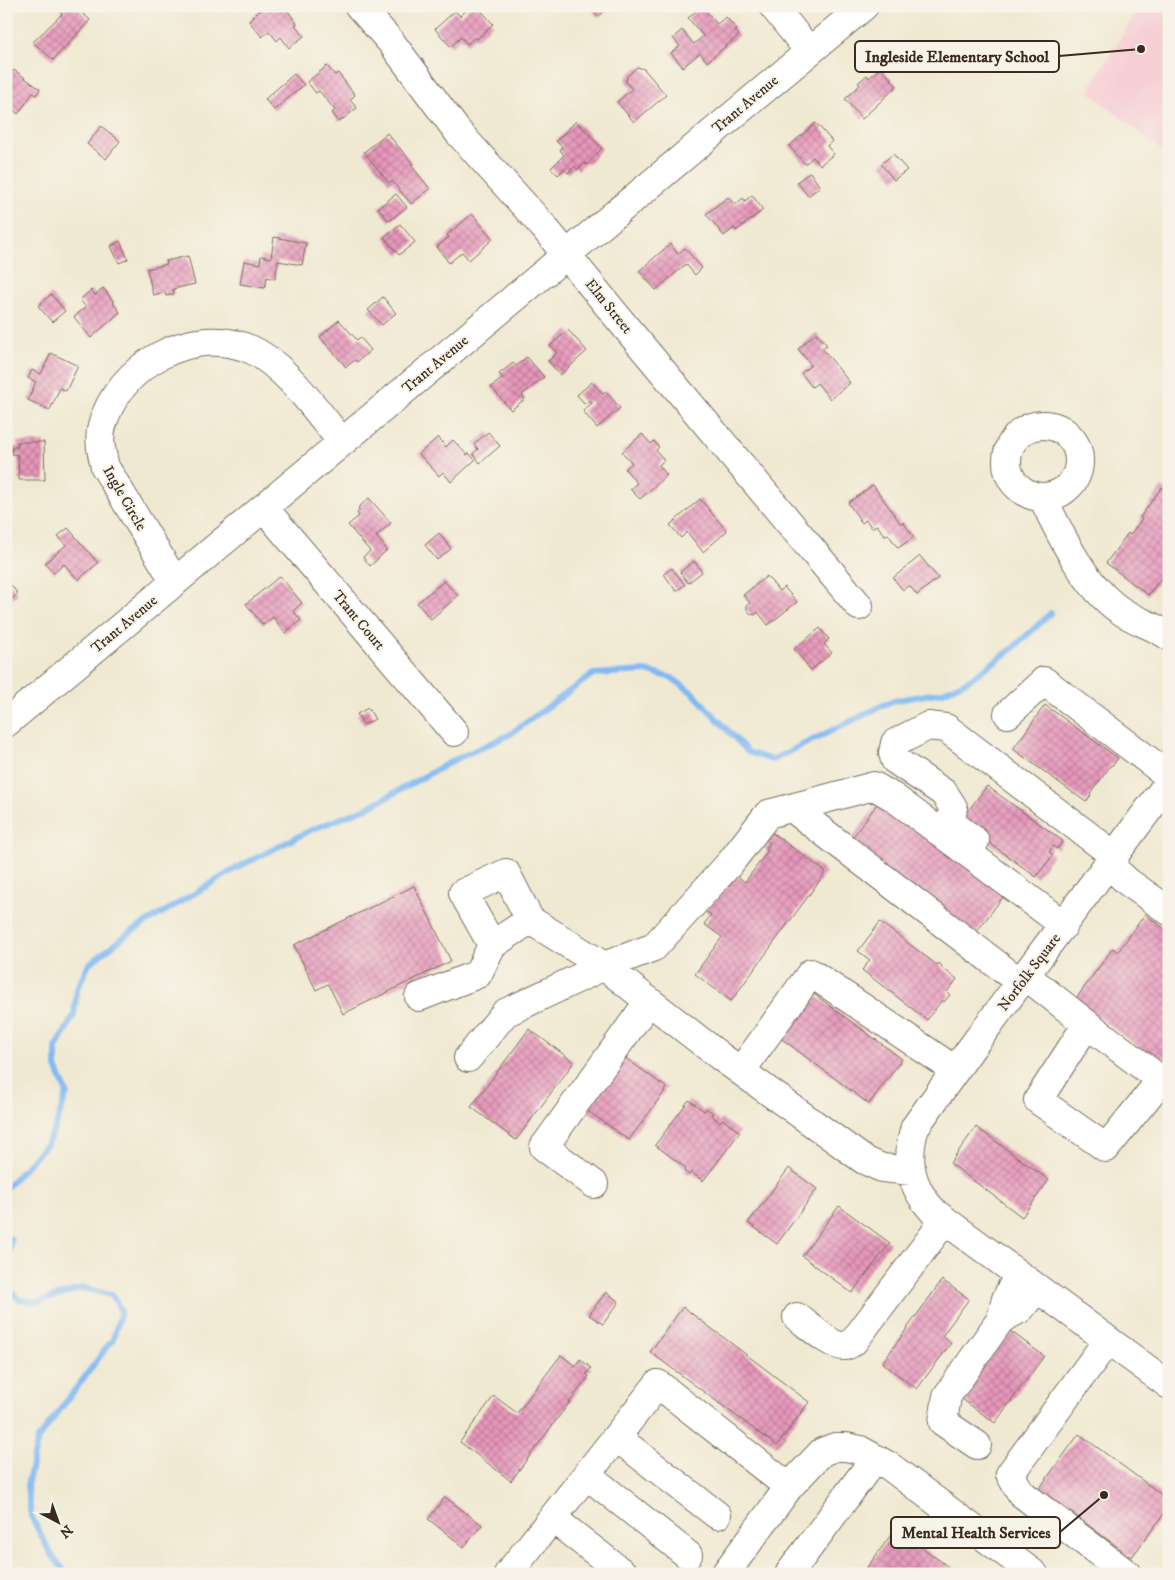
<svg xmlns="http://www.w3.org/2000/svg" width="1175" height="1580" font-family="'IM FELL DW Pica',serif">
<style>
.built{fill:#f6cfd5}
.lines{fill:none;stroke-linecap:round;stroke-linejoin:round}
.stream{stroke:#81baf2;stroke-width:6}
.building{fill:url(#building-cross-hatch)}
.minor-casing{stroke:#7a6d5d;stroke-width:30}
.minor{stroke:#fff;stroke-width:28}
.labels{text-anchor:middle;stroke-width:4;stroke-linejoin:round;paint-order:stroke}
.street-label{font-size:15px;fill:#3b2a1e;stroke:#f7f3e8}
.leader{fill:none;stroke:#3b2a1e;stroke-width:2}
.callout-dot{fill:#3b2a1e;stroke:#f7f3e8;stroke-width:2}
.callout{fill:#f7f3e8;stroke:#3b2a1e;stroke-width:2}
.callout-label{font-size:16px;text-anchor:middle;font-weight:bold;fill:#3b2a1e}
</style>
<defs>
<pattern id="building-cross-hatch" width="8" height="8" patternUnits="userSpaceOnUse" patternTransform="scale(1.25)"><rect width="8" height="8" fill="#e797bb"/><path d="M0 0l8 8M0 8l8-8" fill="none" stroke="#bc7b97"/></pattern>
</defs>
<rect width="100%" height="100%" fill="#f7f3e8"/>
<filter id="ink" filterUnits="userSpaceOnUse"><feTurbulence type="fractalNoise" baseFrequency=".02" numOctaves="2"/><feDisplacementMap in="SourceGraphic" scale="10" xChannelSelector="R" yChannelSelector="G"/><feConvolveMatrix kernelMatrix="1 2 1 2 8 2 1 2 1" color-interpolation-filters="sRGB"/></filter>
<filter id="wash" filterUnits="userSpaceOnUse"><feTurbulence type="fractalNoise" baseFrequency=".0096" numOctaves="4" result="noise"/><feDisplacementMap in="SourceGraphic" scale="20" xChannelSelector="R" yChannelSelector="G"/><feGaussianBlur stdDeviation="1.12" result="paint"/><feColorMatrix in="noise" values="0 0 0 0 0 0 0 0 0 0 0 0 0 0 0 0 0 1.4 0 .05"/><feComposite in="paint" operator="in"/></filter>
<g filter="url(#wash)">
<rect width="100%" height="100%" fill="#f0e9d2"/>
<path class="built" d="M1140,6H1169V157L1088,91Z"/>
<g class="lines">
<path class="stream" d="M6,1188L46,1145L55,1128L67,1093L56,1067V1048L74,1015L77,989L89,964L129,933L240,866L311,830L367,808L456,759L509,735L593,674L646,671L672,678L693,693L748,752L772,760L892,701L943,692L967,681L1011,650L1051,613
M6,1237L11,1239L6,1283
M6,1284L18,1299L37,1302L83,1288L112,1295L121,1311L113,1339L38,1439L27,1486L31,1516L51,1554L67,1574"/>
</g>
<g id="blocks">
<path class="building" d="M66,6H75L90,20L53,60L33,42L62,14L60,12Z
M264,6H282L284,10L286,8L297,24L295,25L304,36L289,48L281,37L277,41L269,31L262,37L249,21Z
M471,6H477L493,24L477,39L475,37L467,44L461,37L451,47L435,29L455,11L460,16Z
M589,6H610L598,17Z
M702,6L717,24L726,17L737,30L735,31L739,35L707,62L700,53L683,67L671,53L680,46L673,38L682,30L694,44L703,36L688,18Z
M327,66L335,75L338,73L355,95L350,100L357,108L339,122L332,113L335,110L319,91L316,93L307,82Z
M637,67L644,69L666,95L634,122L617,102L632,89L626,82L627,76Z
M881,67L897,86L862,119L845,99L860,85L858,83L867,75L869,78Z
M14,70L40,89L36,95L33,93L18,114L11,108L6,115V78L7,79Z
M294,74L304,85L274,110L265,99Z
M576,121L602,148L587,165L585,163L578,170L575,166L568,173L564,169L558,175L551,168L564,155L560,150L562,147L556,141Z
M816,123L832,141L827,146L834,154L820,165L813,157L805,164L789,146Z
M101,126L120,141L106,159L87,144Z
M387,133L413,164L411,165L430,189L411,204L392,181L389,183L364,152Z
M893,154L907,170L894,180L881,164Z
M810,172L820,187L808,196L797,182Z
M396,194L407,207L389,221L378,208Z
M752,195L763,210L736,231L734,228L724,236L706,214L728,197L735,205L743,198L745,201Z
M472,214L493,239L469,260L462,252L449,263L437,247L449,237L447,235Z
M400,224L415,242L399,255L384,237Z
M274,237L306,243L302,265L278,261L275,279L267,277L265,288L240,284L244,261L260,264L261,256L271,258Z
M120,241L128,259L119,263L111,246Z
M670,244L678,254L685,248L702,268L695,275L686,264L656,290L639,271Z
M188,256L195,284L173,289L174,294L166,296L165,292L153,295L147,269L167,264L166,261Z
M103,288L114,302L113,303L120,312L91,338L74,317L86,307L80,300L91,290L95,295Z
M51,294L65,311L52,322L38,306Z
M383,297L396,313L382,325L368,310Z
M339,320L357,340L360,337L371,350L357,362L355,360L346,367L320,337Z
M568,330L587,351L560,375L548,361L557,353L550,346Z
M816,333L827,345L822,348L850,383L830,399L817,383L812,387L801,373L811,365L798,349Z
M51,353L78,366L66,391L60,388L50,410L28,400L36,382L28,378L32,370L41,374Z
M527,357L544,377L522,395L525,399L511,410L491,387L503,378L499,374L513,363L516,366Z
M592,382L603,394L606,391L620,408L597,428L583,411L592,403L590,400L585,404L577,395Z
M488,432L500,446L480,463L473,454L478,449L474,444Z
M642,434L651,444L654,441L659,447L656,450L664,460L659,465L667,475L640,499L630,489L637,483L625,469L632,463L622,452Z
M438,437L446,447L453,440L467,455L469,453L475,460L451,482L443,472L439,476L419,454Z
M17,442H44L45,480H19L18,455L12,454V447H18Z
M873,485L901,524L903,522L914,537L898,548L888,534L885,536L877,525L872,528L866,520L862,523L848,503Z
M1162,487L1169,492V568L1148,595L1106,563L1128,533L1130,535L1142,519L1140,517Z
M369,498L391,523L376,536L387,550L370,566L363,557L370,551L348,525L359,516L357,513L360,510L358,508Z
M700,499L727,531L703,552L687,532L681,538L670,525Z
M68,528L98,563L78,580L64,564L54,573L45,563L66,545L58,536Z
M439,533L451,549L437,560L425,545Z
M920,556L938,578L917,595L909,585L903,590L893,578Z
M694,561L702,572L688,583L680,572Z
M672,568L685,585L676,591L664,574Z
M280,576L302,603L293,611L301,620L285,633L273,617L263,625L246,604Z
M767,576L779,591L784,587L797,602L768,625L758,612L755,615L751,614L747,610V605L750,603L743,595Z
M6,579L18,594L6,603Z
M444,581L458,596L431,619L417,603Z
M820,628L829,639L824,644L832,653L811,670L794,649Z
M1045,705L1118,758L1113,765H1111L1090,794L1091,795L1086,802L1013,749Z
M368,708L375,719L364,725L357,714Z
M987,786L1063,841L1057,849L1053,846L1049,852L1053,855L1036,877L960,821Z
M880,800L1006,893L972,938L847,845Z
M767,829L826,872L731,1001L695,974L722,937L704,924L711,915L705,911L733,873L745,882L768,851L765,849L770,843L761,837Z
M1169,866V880L1162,875Z
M414,886L451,961L343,1014L328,984L316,990L294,945Z
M1145,914L1169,932V1051L1160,1063L1075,1000L1113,948L1118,952Z
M880,922L937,965L939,963L942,966L941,967L957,979L947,992L950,995L944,1002L942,1000L927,1020L862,970L870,960L858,951Z
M811,992L902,1059L869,1104L778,1036Z
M529,1029L574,1062L516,1140L471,1107Z
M623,1056L667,1088L629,1140L585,1109Z
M689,1100L704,1111L706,1108L713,1113L711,1115L720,1122L722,1119L740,1132L703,1181L691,1172L689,1175L684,1171L686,1168L655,1145Z
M976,1127L1049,1180L1022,1217L950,1163Z
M789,1168L817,1189L777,1244L748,1223Z
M839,1206L890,1243L852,1293L802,1256Z
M942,1280L969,1299L942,1336L951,1343L917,1389L882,1363Z
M606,1292L619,1302L603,1324L589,1315Z
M683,1307L809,1402L777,1446L650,1352Z
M1009,1330L1044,1356L995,1423L959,1397Z
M561,1355L575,1366L580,1359L591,1368L586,1374L589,1376L511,1481L460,1442L494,1396L517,1413Z
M1079,1434L1169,1500V1507L1132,1557L1128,1555L1125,1560L1118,1555L1122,1550L1039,1489Z
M445,1497L482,1525L464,1547L428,1519Z
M896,1528L958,1574L863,1573Z"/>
</g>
</g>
<g filter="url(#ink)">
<use href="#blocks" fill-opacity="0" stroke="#7a6d5d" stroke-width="1"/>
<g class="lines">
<defs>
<path id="minor" d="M359,6L391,42L458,132L543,226L628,330L859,606
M773,6L809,51
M1007 461a36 36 0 1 1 72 0a36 36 0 1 1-72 0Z
M1043,498C1060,535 1086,588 1121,611C1136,621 1154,626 1169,636
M264,508L454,732
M175,582L105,467C102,454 98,439 102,426C118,365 194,323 252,350C286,366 318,413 342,442
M1008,714L1044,681L1169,776
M6,723L864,6
M1169,782L972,1047L915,1127C905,1161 910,1187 935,1213L1169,1385
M792,808L1021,983
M975,841L951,823L953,807L944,793L895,760L893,753L895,743L928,726L946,728L1115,856
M1109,865L1128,882L1169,911
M492,945L463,893L506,873L530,920
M1026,976L1087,1024L1038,1100L1106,1148L1161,1080L1169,1079
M419,997L478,974L492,945L530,920L604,966L721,1057L864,1160L882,1168L911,1171
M1087,1024L1161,1080
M468,1058L505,1013L604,966L654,947L730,863L768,814L874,786L893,797L1064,925
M741,1071L811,973L955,1070
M594,1184L544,1147L649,1001
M1018,1275L1006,1299L1001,1319L1020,1309L1037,1289
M797,1317C807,1324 832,1347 844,1346C848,1346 851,1343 854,1341L945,1220
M1107,1341L1010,1474L1021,1493L1127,1574
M616,1437L717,1515
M977,1445L943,1422L947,1396L1001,1319
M587,1475L688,1555
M552,1518L624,1574
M508,1574L658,1384L789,1487
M725,1574L789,1487L822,1452L835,1447H846L860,1450L889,1466L1034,1574
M789,1574L875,1458"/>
</defs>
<use href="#minor" class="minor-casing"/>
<use href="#minor" class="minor"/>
</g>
</g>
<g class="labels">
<g class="street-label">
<text transform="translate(745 104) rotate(-40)" y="5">Trant Avenue</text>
<text transform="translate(609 306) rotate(51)" y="5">Elm Street</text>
<text transform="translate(435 364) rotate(-40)" y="5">Trant Avenue</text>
<text transform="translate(125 498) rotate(60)" y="5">Ingle Circle</text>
<text transform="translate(359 620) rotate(50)" y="5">Trant Court</text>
<text transform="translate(124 624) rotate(-40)" y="5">Trant Avenue</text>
<text transform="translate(1029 972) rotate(-53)" y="5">Norfolk Square</text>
</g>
</g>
<path class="leader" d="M1141 49L1059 56M1104 1495L1060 1532"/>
<g class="callout-dot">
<circle cx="1141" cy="49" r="5"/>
<circle cx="1104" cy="1495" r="5"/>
</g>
<g class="callout">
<rect x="855" y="41" width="204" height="31" rx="5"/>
<rect x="891" y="1517" width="169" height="31" rx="5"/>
</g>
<g class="callout-label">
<text x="957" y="62">Ingleside Elementary School</text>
<text x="976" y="1538">Mental Health Services</text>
</g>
<rect width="1175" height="1580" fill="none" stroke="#f7f3e8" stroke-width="25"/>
<g transform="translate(58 1522) rotate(139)" stroke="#f7f3e8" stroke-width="4" paint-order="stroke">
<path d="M0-4L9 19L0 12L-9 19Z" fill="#3b2a1e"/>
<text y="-8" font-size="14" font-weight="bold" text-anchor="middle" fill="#3b2a1e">N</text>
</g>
</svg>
